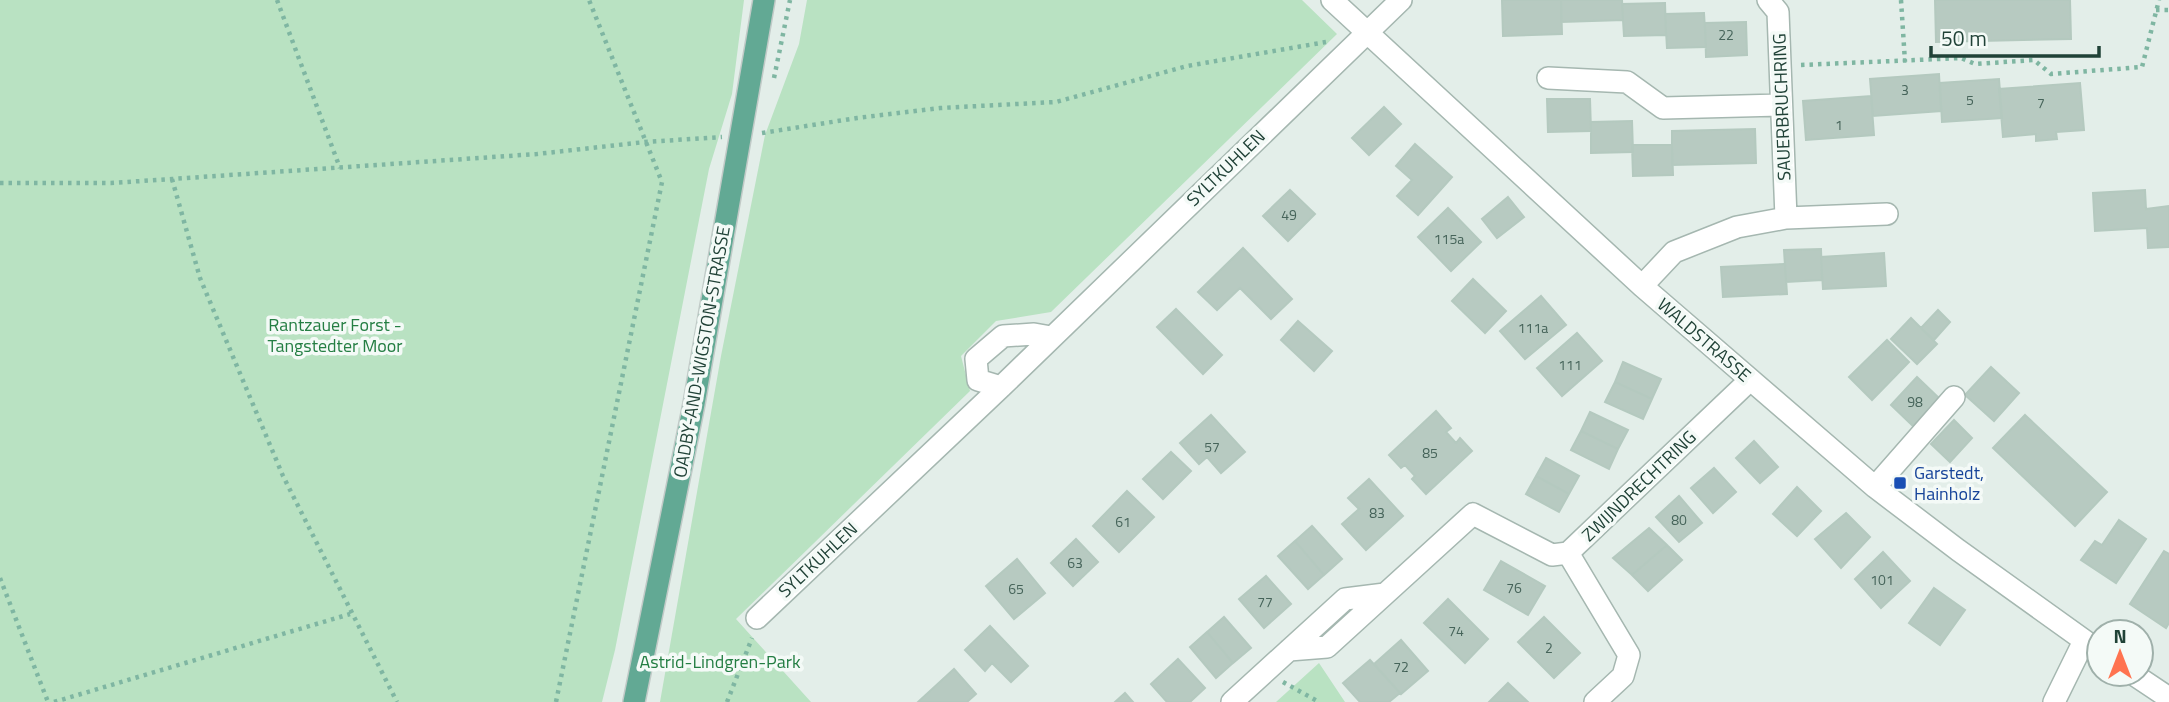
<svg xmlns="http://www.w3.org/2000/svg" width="2169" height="702" font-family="'Titillium Web',sans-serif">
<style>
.green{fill:#b9e2c2}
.building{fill:#b7cac1;stroke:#b4c9bf;stroke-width:2}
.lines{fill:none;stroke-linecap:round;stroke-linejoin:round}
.minor-casing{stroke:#a5b7b0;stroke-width:24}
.major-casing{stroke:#c1cac7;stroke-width:24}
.path{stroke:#7fb6a2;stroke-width:4.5;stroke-dasharray:3.5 5;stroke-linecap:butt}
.minor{stroke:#fff;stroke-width:21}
.major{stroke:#62a994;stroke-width:21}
.transit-dot{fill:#1a4fb4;stroke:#f4faf7;stroke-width:2.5}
.labels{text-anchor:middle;stroke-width:7;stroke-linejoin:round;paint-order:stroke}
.number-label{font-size:14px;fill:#46645a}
.street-label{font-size:18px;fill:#204237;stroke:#f4faf7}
.park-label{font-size:18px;fill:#247e43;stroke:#f4faf7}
.transit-label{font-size:18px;fill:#164399;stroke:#f4faf7;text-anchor:start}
</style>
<rect width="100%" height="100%" fill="#e3eee9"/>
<path class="green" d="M0,0H744L732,94L709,169L615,650L602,702H0Z
M807,0H1302L1337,34L1051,312L996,321L961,356L970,391L736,619L811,702H660L721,356L765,135L799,44Z
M1319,663L1345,702H1276Z"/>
<path class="building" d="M1502,0H1561L1562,34L1503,36Z
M1561,0H1622L1623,20L1561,22Z
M1935,0H2070L2071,39L1936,42Z
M1665,3L1666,35L1624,36L1622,4Z
M1704,13L1706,47L1667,48L1665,14Z
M1746,22L1747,55L1706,57L1705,23Z
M1939,74L1941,111L1873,116L1870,79Z
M1999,79L2002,118L1942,122L1940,83Z
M2080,83L2084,130L2056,132L2057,139L2036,141V134L2003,137L1999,89Z
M1871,96L1874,135L1806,140L1803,101Z
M1547,99H1590L1591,131L1548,132Z
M1384,107L1401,124L1369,155L1352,138Z
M1632,121L1633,152L1591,153V122Z
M1755,129L1756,163L1672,165V131Z
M1415,144L1452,177L1418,215L1397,196L1412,180L1396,166Z
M1632,145H1672L1673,175L1633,176Z
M1290,190L1315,214L1288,241L1263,216Z
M2145,190L2146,209L2169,206V247L2148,248L2147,228L2095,231L2093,193Z
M1508,197L1524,217L1497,238L1482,219Z
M1448,208L1481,242L1451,271L1418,237Z
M1243,248L1292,299L1271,319L1240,288L1217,310L1198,292Z
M1821,249L1822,280L1786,282L1784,250Z
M1884,253L1886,286L1823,289L1821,257Z
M1785,264L1787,294L1723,297L1721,267Z
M1473,279L1506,311L1485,333L1452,301Z
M1541,296L1566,325L1525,359L1500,331Z
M1176,309L1222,355L1203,374L1157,327Z
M1938,310L1950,322L1934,340L1921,328Z
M1911,318L1937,344L1917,364L1891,339Z
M1298,321L1332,351L1314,371L1281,340Z
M1577,333L1602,361L1562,396L1537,368Z
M1887,340L1909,362L1872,400L1849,377Z
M1623,362L1661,379L1652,399L1615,382Z
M1991,367L2019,393L1994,421L1965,395Z
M1917,377L1940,399L1913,426L1891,405Z
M1615,382L1652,399L1643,419L1605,402Z
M1436,411L1451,428L1446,432L1456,443L1460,438L1472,451L1426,494L1412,479L1415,476L1405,465L1401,468L1389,455Z
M1590,412L1628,430L1618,449L1581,431Z
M1211,415L1245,452L1221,473L1207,457L1199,464L1180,443Z
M2025,415L2107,492L2075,526L1993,448Z
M1954,420L1972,438L1950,462L1931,444Z
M1581,431L1618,449L1609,469L1571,450Z
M1754,441L1778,467L1760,483L1736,458Z
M1171,452L1191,471L1163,499L1143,479Z
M1546,458L1579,476L1569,494L1536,476Z
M1714,468L1736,492L1713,513L1691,488Z
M1536,476L1569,494L1559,512L1526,494Z
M1369,479L1403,516L1366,550L1342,524L1359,509L1348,498Z
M1797,487L1821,511L1797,536L1773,514Z
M1127,491L1154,517L1119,552L1093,526Z
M1679,496L1702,523L1679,542L1656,517Z
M1846,513L1870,537L1841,568L1815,539Z
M2119,520L2146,539L2116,583L2081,560L2095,541L2102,545Z
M1312,526L1342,559L1324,575L1295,541Z
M1649,528L1667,545L1632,575L1613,558Z
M1076,539L1098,562L1073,586L1051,563Z
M1295,541L1324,575L1308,589L1278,556Z
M1667,545L1682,560L1648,591L1632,575Z
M2164,551L2169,554V623L2166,628L2130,604Z
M1883,552L1910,581L1881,608L1855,579Z
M1017,559L1045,593L1014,619L986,586Z
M1501,561L1545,586L1528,615L1484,590Z
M1266,576L1291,604L1264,628L1239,599Z
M1934,588L1965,610L1940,645L1909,623Z
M1448,599L1488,639L1465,663L1424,623Z
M1224,617L1251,648L1233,663L1207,632Z
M1544,617L1580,653L1554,678L1518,642Z
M990,626L1028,666L1011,682L992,663L985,671L965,650Z
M1207,632L1233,663L1216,678L1190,647Z
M1401,640L1428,671L1401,694L1374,664Z
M1178,659L1205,688L1190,702H1167L1151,684Z
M1370,660L1400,693L1389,702H1360L1343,683Z
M954,669L976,694L967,702H918Z
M1508,683L1528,702H1489Z
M1125,693L1133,702H1115Z"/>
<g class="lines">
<defs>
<path id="minor" d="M1332,0L1642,286L1875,487L1958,550L2099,651
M1768,0L1778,12L1786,218
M1548,78L1627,82L1663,108L1780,105
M1642,286L1674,252L1737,227L1786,218L1887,214
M1001,387L978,380L976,359L1003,336L1034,334L1051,337
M1875,487L1954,397
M1568,553L1629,655L1623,676L1595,702
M757,618L1001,387L1401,0
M1289,650L1327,647L1473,514L1552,555L1568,553L1750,380
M2133,674L2169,698
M1232,702L1345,599L1385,594
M2054,702L2084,641"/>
<path id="major" d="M634,702L694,404L764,0"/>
</defs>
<use href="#minor" class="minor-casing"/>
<use href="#major" class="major-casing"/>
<path class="path" d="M277,0L340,168
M1901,0L1905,62
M2156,10H2169
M1801,65L1961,58L1975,64L2034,60L2051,74L2142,67L2159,0
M774,78L790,0
M762,133L857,118L940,108L1056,102L1187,66L1326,42
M172,179L200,278L283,476L397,702
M0,183H111L172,179L537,154L645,142L722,137
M0,578L48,702
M1283,682L1319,702
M54,702L350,614
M556,702L662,182L589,0
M727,702L752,638"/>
<use href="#minor" class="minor"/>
<use href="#major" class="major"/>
</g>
<rect class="transit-dot" x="1893" y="476" width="14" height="14" rx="3.5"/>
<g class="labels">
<g class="number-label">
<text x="1726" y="40">22</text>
<text x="1905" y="95">3</text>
<text x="1970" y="105">5</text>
<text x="2041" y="108">7</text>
<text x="1839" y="130">1</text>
<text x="1289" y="220">49</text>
<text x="1449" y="244">115a</text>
<text x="1533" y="333">111a</text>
<text x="1570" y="370">111</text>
<text x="1915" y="407">98</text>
<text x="1212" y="452">57</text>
<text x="1430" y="458">85</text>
<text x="1377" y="518">83</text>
<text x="1679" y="525">80</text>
<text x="1123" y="527">61</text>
<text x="1075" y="568">63</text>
<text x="1882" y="585">101</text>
<text x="1514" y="593">76</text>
<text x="1016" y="594">65</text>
<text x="1265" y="607">77</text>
<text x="1456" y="636">74</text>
<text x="1549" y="653">2</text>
<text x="1401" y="672">72</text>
</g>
<g class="street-label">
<text transform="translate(1782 107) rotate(-92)" y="6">SAUERBRUCHRING</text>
<text transform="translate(1226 168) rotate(-44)" y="6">SYLTKUHLEN</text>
<text transform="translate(1704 340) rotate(41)" y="6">WALDSTRASSE</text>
<text transform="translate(702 352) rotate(-80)" y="6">OADBY-AND-WIGSTON-STRASSE</text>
<text transform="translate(1639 486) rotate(-44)" y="6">ZWIJNDRECHTRING</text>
<text transform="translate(818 560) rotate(-43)" y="6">SYLTKUHLEN</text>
</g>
<g class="park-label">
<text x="335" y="331">Rantzauer Forst -<tspan x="335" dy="21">Tangstedter Moor</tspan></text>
<text x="720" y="668">Astrid-Lindgren-Park</text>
</g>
<g class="transit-label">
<text x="1914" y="479">Garstedt,<tspan x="1914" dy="21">Hainholz</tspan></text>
</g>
</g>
<g transform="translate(2120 653)"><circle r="33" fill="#f4faf7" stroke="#9fb0aa" stroke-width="2"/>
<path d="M0-5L12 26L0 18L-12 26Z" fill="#ff7350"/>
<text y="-10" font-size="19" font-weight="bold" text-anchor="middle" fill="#204237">N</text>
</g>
<path d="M1931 46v10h168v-10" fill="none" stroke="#204237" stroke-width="3.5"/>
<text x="1941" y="46" font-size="21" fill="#204237" stroke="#f4faf7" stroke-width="5" paint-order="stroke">50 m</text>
</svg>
